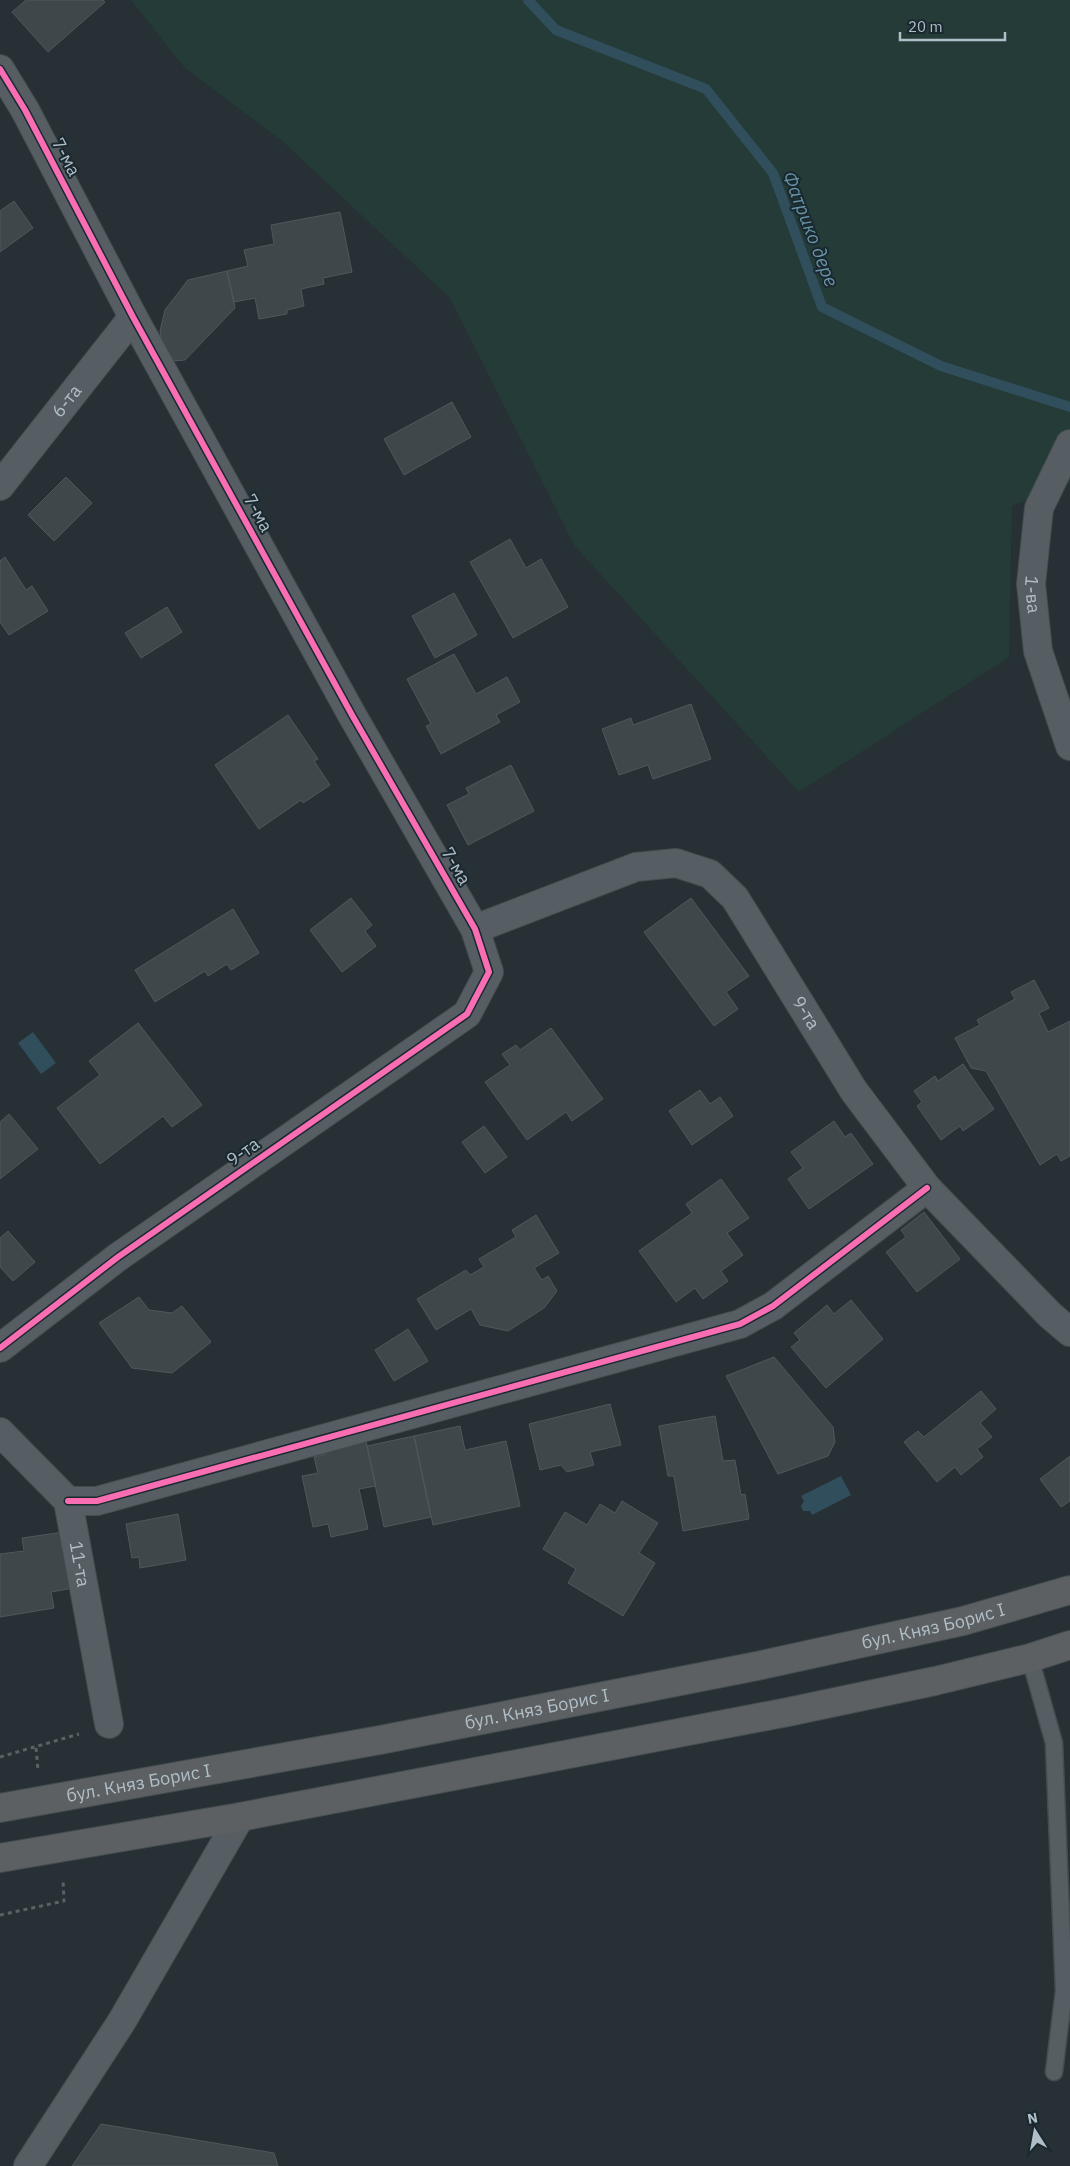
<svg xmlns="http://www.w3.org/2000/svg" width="1070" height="2166" font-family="'IBM Plex Sans',sans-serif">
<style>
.green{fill:#243b38}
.water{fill:#314e5c}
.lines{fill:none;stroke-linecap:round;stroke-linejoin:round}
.stream{stroke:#314e5c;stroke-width:10}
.building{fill:#3f474b;stroke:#4f585c}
.lane-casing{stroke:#454c4f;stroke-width:19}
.street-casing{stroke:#454c4f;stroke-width:30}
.highway-casing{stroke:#444c50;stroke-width:30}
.path{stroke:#5a6266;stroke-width:3;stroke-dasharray:4 4;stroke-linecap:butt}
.lane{stroke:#575e63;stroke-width:16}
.street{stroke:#575e63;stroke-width:28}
.highway{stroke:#5c6062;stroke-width:28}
.cycleway-casing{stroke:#1a282f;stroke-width:9}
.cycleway{stroke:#f96db3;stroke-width:6}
.labels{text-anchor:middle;stroke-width:4;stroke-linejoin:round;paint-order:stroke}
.street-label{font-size:18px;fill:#b0bec7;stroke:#1a282f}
.water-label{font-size:19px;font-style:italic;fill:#6793a7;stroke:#1a282f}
</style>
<rect width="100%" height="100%" fill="#273034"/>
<path class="green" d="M131,0H1070V483L1012,506L1009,657L799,792L574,545L450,298L281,140L184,67Z"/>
<path class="water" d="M33,1032L56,1063L41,1074L18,1043Z
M841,1476L851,1495L812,1515L810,1511H803L801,1506L804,1501L801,1496Z"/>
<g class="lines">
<path class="stream" d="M528,0L556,30L706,89L773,173L822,307L941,366L1070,407"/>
</g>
<path class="building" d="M26,0H103L105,2L48,52L12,12Z
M14,201L33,228L0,252V211Z
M340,212L352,272L323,278L324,284L301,289L304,306L287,310V314L259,319L255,298L234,302L227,271L248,266L244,250L274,244L271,225Z
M227,271L235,308L185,360L173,361L162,343L160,331L165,310L188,280Z
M452,402L471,437L404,475L384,439Z
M66,477L92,503L54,541L28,515Z
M510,539L526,568L541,559L568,607L513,638L470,562Z
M5,557L26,590L32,586L48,611L9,635L0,622V561Z
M454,593L477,635L435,658L412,616Z
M167,607L182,632L141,658L125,633Z
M454,654L476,694L507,677L520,702L496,715L500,722L441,754L426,726L431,724L407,679Z
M691,704L711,759L653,779L648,765L619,775L602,729L631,718L633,725Z
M288,715L318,759L314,761L330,785L303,803L301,800L259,829L215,765Z
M511,765L534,811L468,845L447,805L469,794L466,788Z
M351,898L372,925L365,931L376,946L342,972L310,930Z
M691,898L749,976L726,992L738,1009L714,1026L644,932Z
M233,909L259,953L231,970L227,964L208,976L205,971L155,1002L135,970Z
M1034,980L1049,1008L1039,1013L1048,1032L1070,1021V1156L1061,1161L1057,1154L1040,1165L986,1071L971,1068L955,1038L980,1025L977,1020L1015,999L1011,992Z
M138,1023L202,1105L172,1127L163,1116L100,1164L57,1108L100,1075L89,1061Z
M551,1028L603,1099L572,1121L566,1112L527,1140L485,1082L510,1065L502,1054L516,1045L520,1050Z
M963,1064L994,1109L963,1131L960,1126L941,1140L917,1106L922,1102L914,1091L935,1076L938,1081Z
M700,1090L710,1104L720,1097L733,1116L692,1145L669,1111Z
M9,1114L38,1149L0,1179V1122Z
M834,1121L845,1137L851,1133L873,1164L809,1209L788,1179L803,1168L791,1152Z
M484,1126L507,1157L485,1173L462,1142Z
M721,1179L749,1218L727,1233L743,1255L721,1271L728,1281L703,1299L695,1288L676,1302L639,1251L692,1213L686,1204Z
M924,1212L960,1259L917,1292L886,1252L906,1237L901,1230Z
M536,1215L559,1253L534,1268L542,1280L548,1276L557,1291L544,1308L508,1331L480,1325L471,1309L436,1330L417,1299L466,1270L470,1275L484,1267L479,1259L516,1237L512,1230Z
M8,1231L35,1262L13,1281L0,1267V1238Z
M139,1297L149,1310L172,1313L182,1306L211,1342L172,1373L132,1368L99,1323Z
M851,1300L883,1339L826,1388L791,1347L800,1340L794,1333L827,1305L834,1314Z
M408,1329L428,1361L394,1381L375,1350Z
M774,1357L833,1427L835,1442L828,1456L778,1474L726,1376Z
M981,1391L996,1409L980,1423L992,1437L977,1449L983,1457L961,1475L955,1467L937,1482L904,1442L918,1431L924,1437Z
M610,1404L621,1445L590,1452L594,1465L567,1472L561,1465L540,1470L529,1424Z
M715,1416L723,1461L735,1460L741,1495L745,1494L749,1519L683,1531L674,1476H668L659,1426Z
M460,1426L465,1450L506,1441L520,1506L433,1525L414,1436Z
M364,1432L376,1486L359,1489L368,1529L331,1537L328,1524L313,1527L302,1476L318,1473L314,1457L326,1454L323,1441Z
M414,1436L431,1517L384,1527L367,1446Z
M1070,1456V1501L1061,1507L1040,1479Z
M622,1501L658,1523L639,1553L655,1563L623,1616L568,1583L576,1569L543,1549L565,1512L587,1525L600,1504L615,1513Z
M178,1514L186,1560L140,1568L139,1557L132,1558L126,1524Z
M64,1532L73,1588L51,1592L54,1608L0,1617V1554L24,1551L22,1538Z
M101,2124L274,2153L278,2166H72Z"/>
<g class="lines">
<defs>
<path id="lane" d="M1030,1658L1054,1743L1064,1991L1054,2072"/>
<g id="street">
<path d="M0,69L25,110L133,317L352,715L475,929L489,972L467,1014L118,1257L0,1348"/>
<path id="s1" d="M1070,444L1039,508L1031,584L1038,651L1070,746"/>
<path id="s2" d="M0,486L133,317"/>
<path id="s3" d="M475,929L636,867L676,863L710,874L735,898L854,1091L927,1188L1050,1315L1070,1332"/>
<path id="s4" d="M0,1432L68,1501L109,1724"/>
<path d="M68,1501H97L740,1324L773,1306L927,1188"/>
<path d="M28,2166L122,2021L240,1817"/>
</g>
<g id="highway">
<path id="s5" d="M0,1808L380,1740L757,1666L963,1621L1070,1590"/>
<path d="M0,1858L240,1817L788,1712L935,1681L1030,1658L1070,1645"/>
</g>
</defs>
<use href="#lane" class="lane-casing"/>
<use href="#street" class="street-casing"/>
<use href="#highway" class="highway-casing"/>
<path class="path" d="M36,1748L38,1770
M0,1757L79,1734
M0,1915L64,1901L63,1880"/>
<use href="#lane" class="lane"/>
<use href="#street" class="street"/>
<use href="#highway" class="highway"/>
<defs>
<path id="cycleway" d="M0,69L25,110L133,317L352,715L475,929L489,972L467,1014L118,1257L0,1348
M68,1501H97L740,1324L773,1306L927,1188"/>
</defs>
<use href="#cycleway" class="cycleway-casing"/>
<use href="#cycleway" class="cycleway"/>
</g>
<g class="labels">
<g class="street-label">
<text transform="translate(66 157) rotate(62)" y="6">7-ма</text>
<text dy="6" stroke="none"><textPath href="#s2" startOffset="108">6-та</textPath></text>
<text transform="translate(258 513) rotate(61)" y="6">7-ма</text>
<text dy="6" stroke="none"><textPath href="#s1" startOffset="158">1-ва</textPath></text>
<text transform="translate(456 866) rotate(60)" y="6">7-ма</text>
<text dy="6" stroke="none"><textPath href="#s3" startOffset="418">9-та</textPath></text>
<text transform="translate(243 1152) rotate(-35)" y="6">9-та</text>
<text dy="6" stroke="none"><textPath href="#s4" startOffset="161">11-та</textPath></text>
<text dy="6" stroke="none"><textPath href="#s5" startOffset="951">бул. Княз Борис I</textPath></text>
<text dy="6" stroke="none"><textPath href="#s5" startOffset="546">бул. Княз Борис I</textPath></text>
<text dy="6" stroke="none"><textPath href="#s5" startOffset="141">бул. Княз Борис I</textPath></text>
</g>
<g class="water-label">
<text transform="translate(811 229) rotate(69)" y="7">Фатрико дере</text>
</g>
</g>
<g transform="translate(1035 2131) rotate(349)" stroke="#1a282f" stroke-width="4" paint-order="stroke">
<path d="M0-4L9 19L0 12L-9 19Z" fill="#b0bec7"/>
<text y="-8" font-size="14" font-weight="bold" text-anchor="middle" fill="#b0bec7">N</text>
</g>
<path d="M900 32v8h105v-8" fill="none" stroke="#b0bec7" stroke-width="2.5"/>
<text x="908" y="32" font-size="15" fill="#b0bec7" stroke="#1a282f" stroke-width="4" paint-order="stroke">20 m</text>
</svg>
